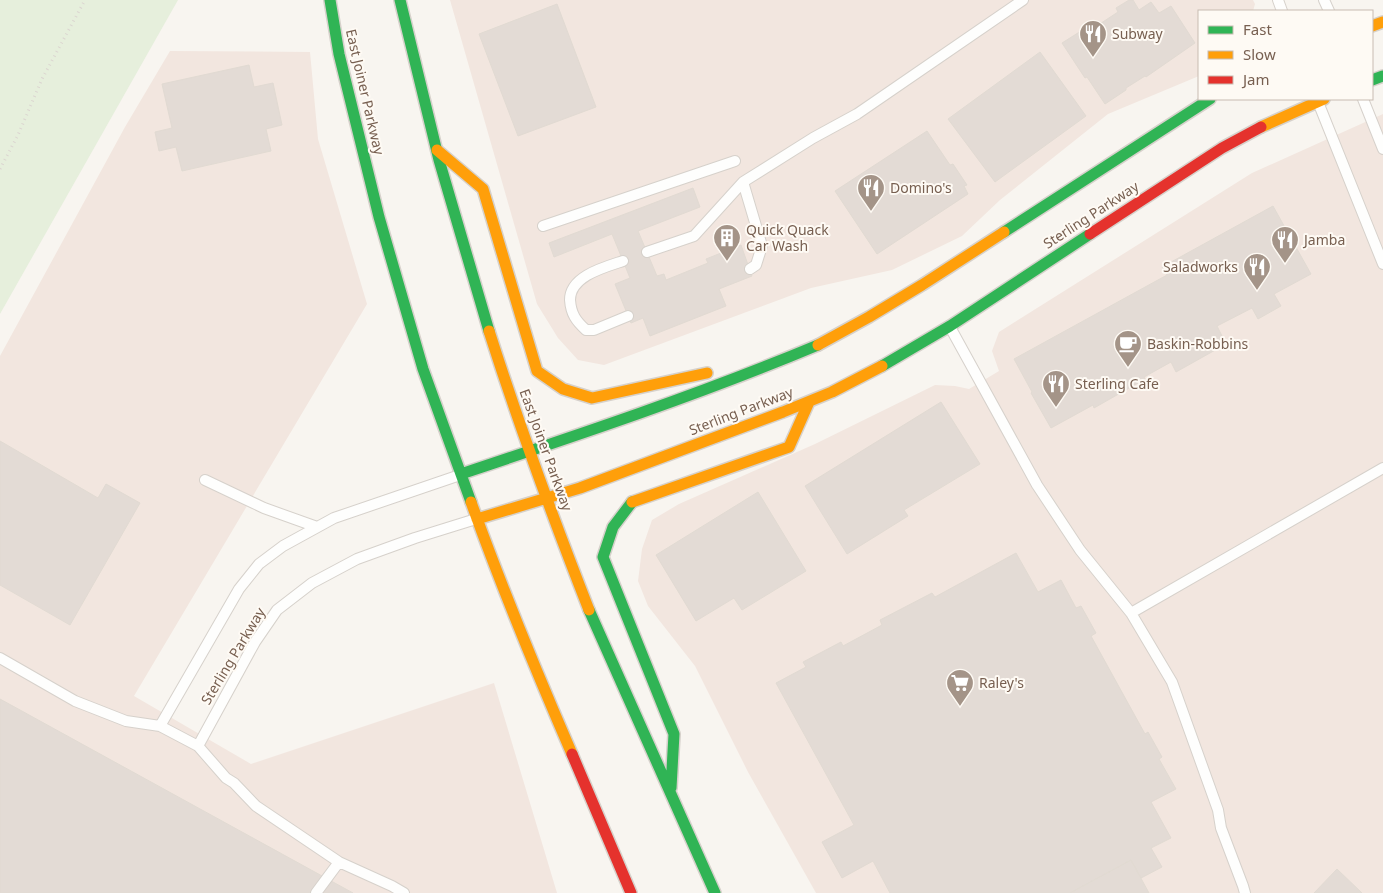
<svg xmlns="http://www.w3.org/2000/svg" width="1383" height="893" font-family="'Noto Sans',sans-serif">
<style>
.commercial{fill:#f2e6df}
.green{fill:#e6efdc}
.building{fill:#e3dbd5;stroke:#e1dad2}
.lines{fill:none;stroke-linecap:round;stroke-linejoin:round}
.lane-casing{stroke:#d6d1cb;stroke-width:12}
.fast-casing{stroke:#d6d1cb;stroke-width:14}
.slow-casing{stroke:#d6d1cb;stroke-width:14}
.jam-casing{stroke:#d6d1cb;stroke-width:14}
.path{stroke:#dbd5d0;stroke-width:3;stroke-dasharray:1 4;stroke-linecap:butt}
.lane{stroke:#fefefd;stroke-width:10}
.fast{stroke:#30b455;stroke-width:11}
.slow{stroke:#ff9f0a;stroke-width:11}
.jam{stroke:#e5322d;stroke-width:11}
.labels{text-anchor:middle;stroke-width:4;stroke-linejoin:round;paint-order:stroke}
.poi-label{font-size:14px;fill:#775f50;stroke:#fefaf4;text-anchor:start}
.street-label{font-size:14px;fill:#775f50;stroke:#fefaf4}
</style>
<rect width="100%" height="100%" fill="#f8f5f0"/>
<path class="commercial" d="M450,0H1253L1255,4L1253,11H1199V76L1108,114L1000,200L962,236L892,270L811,288L604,365L578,360L558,338L537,304Z
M170,51L310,52L318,139L367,304L134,696L251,764L494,683L557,893H0V356L125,127Z
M1383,114V893H816L748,772L695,666L648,606L638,581L642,549L652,520L679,504L815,444L935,385L955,386L969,389L999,371L992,351L999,332L1252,173Z"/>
<path class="green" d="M0,0H178L0,314Z"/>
<path class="building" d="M1129,0H1133L1139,10L1151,2L1159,13L1171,6L1195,43L1146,77L1145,76L1126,88V90L1105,104L1087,77L1085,78L1062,43L1081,31L1083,35L1118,12L1116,8Z
M557,4L596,107L518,136L479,34Z
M1040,52L1086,116L995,182L948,119Z
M249,65L254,87L273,83L282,125L266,129L271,151L182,171L176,147L159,151L155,132L172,128L162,84Z
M927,131L950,165L953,164L967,185L964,186L968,194L877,254L835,191Z
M693,188L700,207L638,231L657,276L664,274L666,280L708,263L706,259L741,245L752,276L719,289L726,306L650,336L643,318L631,323L615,284L630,278L612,234L554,257L549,243Z
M1273,206L1311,274L1274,294L1281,306L1258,319L1252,308L1217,326L1226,344L1176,372L1171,362L1144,377L1145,379L1094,408L1093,405L1051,428L1031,393L1032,392L1014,359L1167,275L1162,267Z
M941,402L980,464L904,510L908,516L847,554L805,486Z
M0,441L98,498L106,484L140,503L70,625L0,585Z
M758,492L806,571L742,610L734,598L696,621L656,555Z
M1016,553L1038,592L1061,580L1076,608L1081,606L1096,633L1091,636L1145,734L1148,732L1162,757L1159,759L1176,789L1151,802L1171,838L1151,848L1162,867L1141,878L1131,860L1070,893H890L873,861L842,878L822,842L854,825L776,683L806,667L803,662L841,642L843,646L882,625L880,620L932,593L935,597Z
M0,699L353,893H0Z
M1131,860L1149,893H1070Z
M1337,869L1362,893H1314Z"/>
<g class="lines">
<defs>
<path id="lane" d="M1278,0L1282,11
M1324,0L1329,11
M1363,99L1383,149
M1318,102L1383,264
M743,182L762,246L756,265L750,269
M543,226L735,161
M647,252L694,236L743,182L813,138L857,114L1023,0
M623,261C605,267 570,276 570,300C571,314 576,321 586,330H594L628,316
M950,327L1037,485L1080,550L1131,613L1172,682L1218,810L1221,828L1243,886L1245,893
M205,480L264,508L317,527
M1131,613L1383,468
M0,658L75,701L126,721L160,726L198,746L226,778L234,783L256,806L339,862L392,886L404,893
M160,726L239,589L259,564L283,546L334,518L460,475
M198,746L255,642L277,610L312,583L357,559L415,538L476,519
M316,893L339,862"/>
<path id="fast" d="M330,0L339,54L379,217L423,369L471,502
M400,0L439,160L489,331
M1372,80L1383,76
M1004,232L1210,99
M882,366L950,326L1090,234
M461,474C581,434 701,394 818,345
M632,502L613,527L603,557L674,734L671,788
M589,610L715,893"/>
<path id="slow" d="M1372,26L1383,22
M1261,127L1324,99
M437,150L483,189L537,371L563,389L592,398L707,373
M489,331C519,425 553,518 589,610
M818,345L869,317L922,285L1004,232
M471,502C502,588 536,671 572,754
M632,502L789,447L809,402
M477,519L580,488L783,412L832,392L882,366"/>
<path id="jam" d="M1090,234L1222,148L1261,127
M572,754L631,893"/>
</defs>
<use href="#lane" class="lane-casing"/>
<use href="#fast" class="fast-casing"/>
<use href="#slow" class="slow-casing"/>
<use href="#jam" class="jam-casing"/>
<path class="path" d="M0,169L18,135L42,79L85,0"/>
<use href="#lane" class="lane"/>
<use href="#fast" class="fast"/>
<use href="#slow" class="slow"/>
<use href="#jam" class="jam"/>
</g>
<defs>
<symbol id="restaurant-pin" viewBox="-11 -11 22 30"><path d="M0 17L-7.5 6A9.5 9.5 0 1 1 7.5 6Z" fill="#a49488" stroke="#fefaf4"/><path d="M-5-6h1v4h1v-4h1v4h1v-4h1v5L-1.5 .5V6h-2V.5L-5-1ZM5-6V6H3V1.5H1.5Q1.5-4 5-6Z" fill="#fff"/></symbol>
<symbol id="building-pin" viewBox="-11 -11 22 30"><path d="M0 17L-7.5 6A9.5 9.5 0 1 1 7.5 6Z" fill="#a49488" stroke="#fefaf4"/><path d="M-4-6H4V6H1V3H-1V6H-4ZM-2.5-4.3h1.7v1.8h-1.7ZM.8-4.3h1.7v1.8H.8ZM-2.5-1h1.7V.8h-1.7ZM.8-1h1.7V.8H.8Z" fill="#fff"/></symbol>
<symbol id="cafe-pin" viewBox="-11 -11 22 30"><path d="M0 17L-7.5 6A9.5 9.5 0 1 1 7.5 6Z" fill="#a49488" stroke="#fefaf4"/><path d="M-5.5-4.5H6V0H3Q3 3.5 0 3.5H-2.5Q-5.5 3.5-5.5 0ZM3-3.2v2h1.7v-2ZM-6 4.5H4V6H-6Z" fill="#fff"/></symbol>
<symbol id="supermarket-pin" viewBox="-11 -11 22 30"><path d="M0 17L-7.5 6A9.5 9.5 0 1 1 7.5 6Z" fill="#a49488" stroke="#fefaf4"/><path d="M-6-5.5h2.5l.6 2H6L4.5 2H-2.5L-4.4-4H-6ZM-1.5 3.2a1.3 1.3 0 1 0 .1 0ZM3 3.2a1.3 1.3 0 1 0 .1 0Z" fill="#fff"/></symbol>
</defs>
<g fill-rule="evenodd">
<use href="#restaurant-pin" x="1077" y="18" width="32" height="43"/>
<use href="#restaurant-pin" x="855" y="172" width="32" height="43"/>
<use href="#building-pin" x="711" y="222" width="32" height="43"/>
<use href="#restaurant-pin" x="1269" y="224" width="32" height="43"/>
<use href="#restaurant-pin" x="1241" y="251" width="32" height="43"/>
<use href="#cafe-pin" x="1112" y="328" width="32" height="43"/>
<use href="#restaurant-pin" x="1040" y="368" width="32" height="43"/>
<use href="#supermarket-pin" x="944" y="667" width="32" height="43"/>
</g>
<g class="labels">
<g class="poi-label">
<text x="1112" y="39">Subway</text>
<text x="890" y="193">Domino's</text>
<text x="746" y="235">Quick Quack<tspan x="746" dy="16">Car Wash</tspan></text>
<text x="1304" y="245">Jamba</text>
<text x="1238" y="272" text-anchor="end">Saladworks</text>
<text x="1147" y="349">Baskin-Robbins</text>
<text x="1075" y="389">Sterling Cafe</text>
<text x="979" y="688">Raley's</text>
</g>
<g class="street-label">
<text transform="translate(365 92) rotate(77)" y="5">East Joiner Parkway</text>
<text transform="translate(1091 215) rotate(-33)" y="5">Sterling Parkway</text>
<text transform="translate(741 411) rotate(-21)" y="5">Sterling Parkway</text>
<text transform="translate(546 450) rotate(70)" y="5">East Joiner Parkway</text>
<text transform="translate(233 656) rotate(-59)" y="5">Sterling Parkway</text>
</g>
</g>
<rect x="1198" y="10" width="175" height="90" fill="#fefaf4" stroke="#c8bcb2"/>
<rect x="1208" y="26" width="25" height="8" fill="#30b455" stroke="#c8bcb2"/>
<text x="1243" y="35" font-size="15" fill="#775f50">Fast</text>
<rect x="1208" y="51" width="25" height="8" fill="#ff9f0a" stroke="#c8bcb2"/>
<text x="1243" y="60" font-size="15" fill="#775f50">Slow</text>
<rect x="1208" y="76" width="25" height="8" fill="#e5322d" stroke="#c8bcb2"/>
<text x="1243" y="85" font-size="15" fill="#775f50">Jam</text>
</svg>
